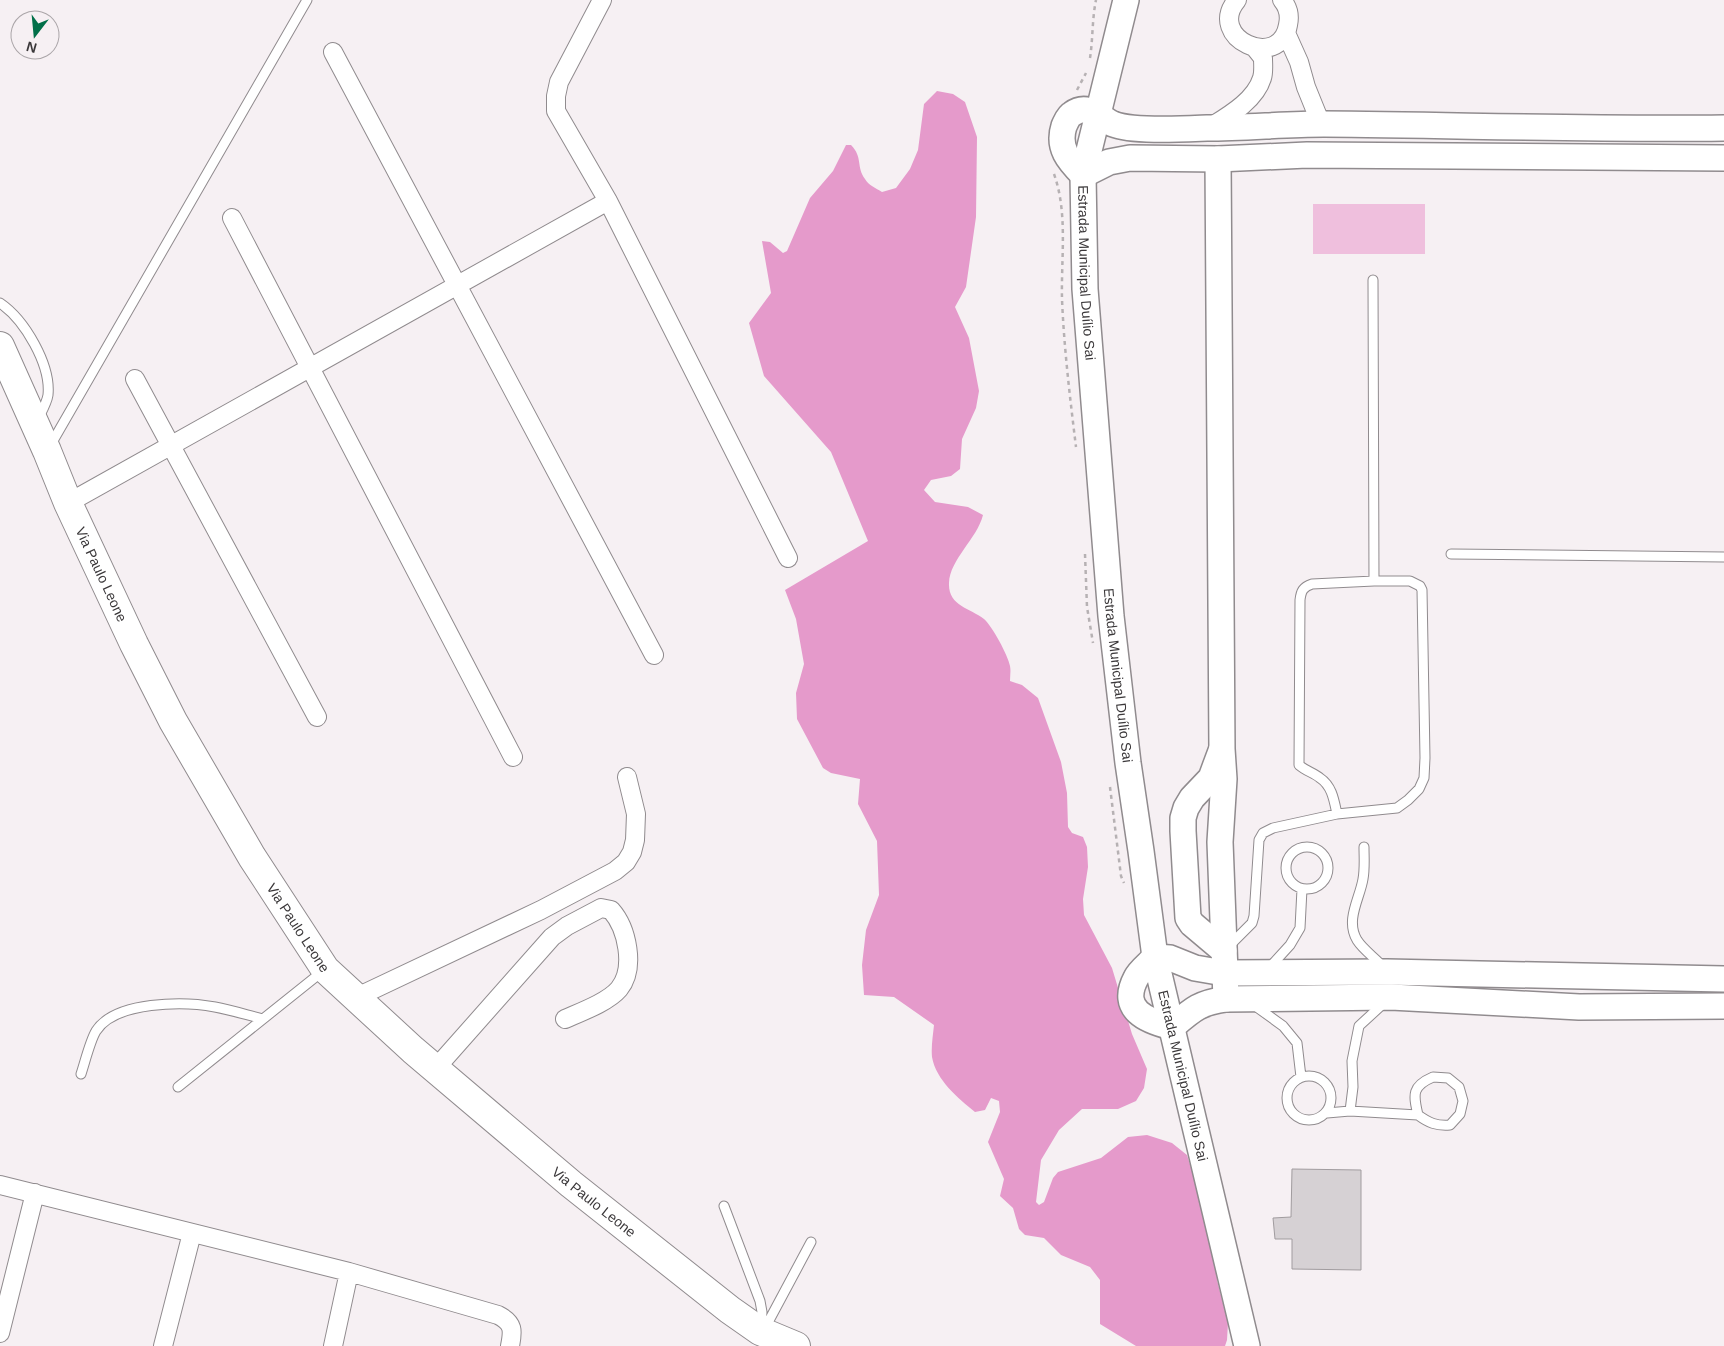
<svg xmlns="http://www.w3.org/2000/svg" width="1724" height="1346" font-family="Helvetica,sans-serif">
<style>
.green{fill:#efbfdd}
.forest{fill:#e59acb}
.building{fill:#d6d1d4;stroke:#a19c9f}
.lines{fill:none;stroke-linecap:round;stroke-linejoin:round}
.lane-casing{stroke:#908b8e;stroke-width:11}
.street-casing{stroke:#908b8e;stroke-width:20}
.secondary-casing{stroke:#908b8e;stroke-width:28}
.primary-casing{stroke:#908b8e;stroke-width:30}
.path{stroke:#b6b1b3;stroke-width:2.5;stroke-dasharray:4 4;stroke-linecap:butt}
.lane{stroke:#fff;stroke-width:9}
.street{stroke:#fff;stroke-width:18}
.secondary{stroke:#fff;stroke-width:25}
.primary{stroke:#fff;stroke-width:28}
.labels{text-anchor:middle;stroke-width:4;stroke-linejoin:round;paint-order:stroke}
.street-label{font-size:14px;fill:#3b383a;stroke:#f6f0f3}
</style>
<rect width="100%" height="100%" fill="#f6f0f3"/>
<path class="green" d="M1313,204H1425V254H1313Z"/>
<path class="forest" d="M937,91L953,94L965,102L977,137L976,217L966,287L955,307L969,338L979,391L976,408L962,439L960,469L951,476L931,480L924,490L935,502L968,507L983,515C977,539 950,559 949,583C948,606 970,608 984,619C992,626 1008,655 1010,666C1011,671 1010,676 1010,681L1022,685L1038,698L1061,762L1067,793L1068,827L1072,833L1083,837L1087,847L1088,867L1083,899L1084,915L1112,968L1132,1034L1147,1069L1144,1088L1136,1101L1118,1109H1082L1059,1130L1041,1160L1036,1202L1039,1205L1044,1202L1053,1178L1058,1172L1101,1158L1128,1137L1147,1135L1172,1143L1187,1155L1216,1246L1217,1280L1228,1323L1227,1340L1225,1346H1136L1100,1324V1280L1090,1267L1061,1255L1044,1238L1025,1235L1019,1229L1013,1208L1000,1196L1004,1179L988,1142L1000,1112L999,1101L991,1098L985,1110L975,1112C958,1098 936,1080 932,1057C931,1047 933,1035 934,1025L894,997L864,995L862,965L866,930L879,895L877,841L858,804L860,779L831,773L823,768L797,719L796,693L804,664L796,619L785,590L868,541L831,452L764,376L749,323L771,293L762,241L770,242L783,253L787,251L810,198L833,171L846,145H851C863,157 856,167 865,179C868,185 876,188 882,192L896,188L910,169L918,150L924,104Z"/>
<path class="building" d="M1292,1169L1361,1170V1270L1292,1269V1239H1275L1273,1218L1291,1217Z"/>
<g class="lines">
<defs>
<path id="lane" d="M0,303C25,320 51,365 48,395C47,402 42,411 39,417
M50,446L307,0
M1451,554L1724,557
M1337,814C1334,800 1332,786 1320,778C1314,773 1306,771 1299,765L1300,600C1301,591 1303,587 1312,584L1374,581
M1286 868a21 21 0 1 1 42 0a21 21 0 1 1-42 0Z
M1364,847C1364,857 1365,868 1363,879C1360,898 1345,920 1357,940C1364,951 1376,958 1384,968
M1228,947L1252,923L1254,916L1259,840L1263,833L1273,828L1337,814L1397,808L1408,800L1419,789L1424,778L1425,758L1422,590L1420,586L1410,581H1374L1373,280
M1269,968L1290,945L1300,928L1302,889
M1254,1005L1283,1026L1297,1043L1301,1077
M81,1074C85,1062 90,1041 96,1031C115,1001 184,1001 215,1007C231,1010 247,1015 263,1019
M1287 1098a22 22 0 1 1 44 0a22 22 0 1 1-44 0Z
M1433,1077L1448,1078L1459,1087L1463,1101L1460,1114L1450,1125C1436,1126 1429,1123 1418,1115C1413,1094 1412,1086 1433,1077Z
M178,1087L323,971
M1350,1111L1353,1087L1352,1061L1359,1026L1384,1003
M1327,1113L1350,1111L1418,1115
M724,1206L760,1301L762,1312L761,1326
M764,1330L811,1242"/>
<path id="street" d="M602,0L559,82L556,96V111L608,201L788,558
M1237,0C1205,38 1280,72 1288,25C1290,16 1288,7 1282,0
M1286,33L1299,62L1306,87L1321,124
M333,52L654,655
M1209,128C1228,116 1255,101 1262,78C1264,72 1263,64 1263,58L1255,48
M232,218L513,757
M135,379L317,717
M68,503L608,201
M355,998L541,910L615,871L626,862L632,852L635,840L636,814L627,777
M436,1068L552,937L567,926L601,908L611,910C627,928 636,968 619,989C608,1002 581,1012 565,1019
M0,1185L349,1272L498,1315C514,1323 513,1331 510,1346
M0,1333L35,1193
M163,1346L192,1233
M333,1346L349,1272"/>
<g id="secondary">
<path id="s1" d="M1126,0L1083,175L1085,289L1111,616L1128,763L1141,851L1155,957L1247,1346"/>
<path d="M1724,128C1591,130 1457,125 1324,124C1285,124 1246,128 1207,128C1183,129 1133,132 1113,124C1100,118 1088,102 1072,114C1068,116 1066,122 1064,126C1057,148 1069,161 1083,175L1109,162L1130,158L1218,159L1307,155L1724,158"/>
<path d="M1218,159L1222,749L1224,779L1220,842L1226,999"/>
<path d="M1221,751L1211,778L1192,798L1186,808L1183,818V831L1188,918L1192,924L1224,951"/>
<path d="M1172,1027C1147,1021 1119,1010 1136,978C1140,970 1149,964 1155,957L1170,958L1195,968L1224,973L1387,972L1724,979"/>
<path d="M1172,1027C1193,1009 1199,1003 1226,999L1391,997L1579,1007L1724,1006"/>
</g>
<g id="primary">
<path id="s2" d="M0,346L47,451L68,503L134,644L173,721L252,857L325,969L413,1050L571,1184L730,1310L760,1331L796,1346"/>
</g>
</defs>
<use href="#lane" class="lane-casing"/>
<use href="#street" class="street-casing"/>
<use href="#secondary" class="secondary-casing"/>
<use href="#primary" class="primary-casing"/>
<path class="path" d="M1090,58C1093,39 1092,19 1096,0
M1077,90L1086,73
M1054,174C1068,213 1061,258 1062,299C1064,348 1070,398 1076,447
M1085,554L1087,607L1093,643
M1110,787L1121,876L1124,883"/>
<use href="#lane" class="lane"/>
<use href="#street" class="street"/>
<use href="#secondary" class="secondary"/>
<use href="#primary" class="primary"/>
</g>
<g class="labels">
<g class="street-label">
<text dy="5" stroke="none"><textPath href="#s1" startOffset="278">Estrada Municipal Duílio Sai</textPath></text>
<text dy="5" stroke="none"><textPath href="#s2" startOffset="250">Via Paulo Leone</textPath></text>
<text dy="5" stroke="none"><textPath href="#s1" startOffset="682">Estrada Municipal Duílio Sai</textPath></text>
<text dy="5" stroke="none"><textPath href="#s2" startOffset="655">Via Paulo Leone</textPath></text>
<text dy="5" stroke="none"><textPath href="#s1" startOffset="1088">Estrada Municipal Duílio Sai</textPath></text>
<text dy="5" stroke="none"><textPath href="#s2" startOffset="1060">Via Paulo Leone</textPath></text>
</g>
</g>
<g transform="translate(35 35) rotate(196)"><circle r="24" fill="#f6f0f3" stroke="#aba6a9"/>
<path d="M0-4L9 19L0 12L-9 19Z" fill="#017049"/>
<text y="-8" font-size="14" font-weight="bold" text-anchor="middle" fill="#3b383a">N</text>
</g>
</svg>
